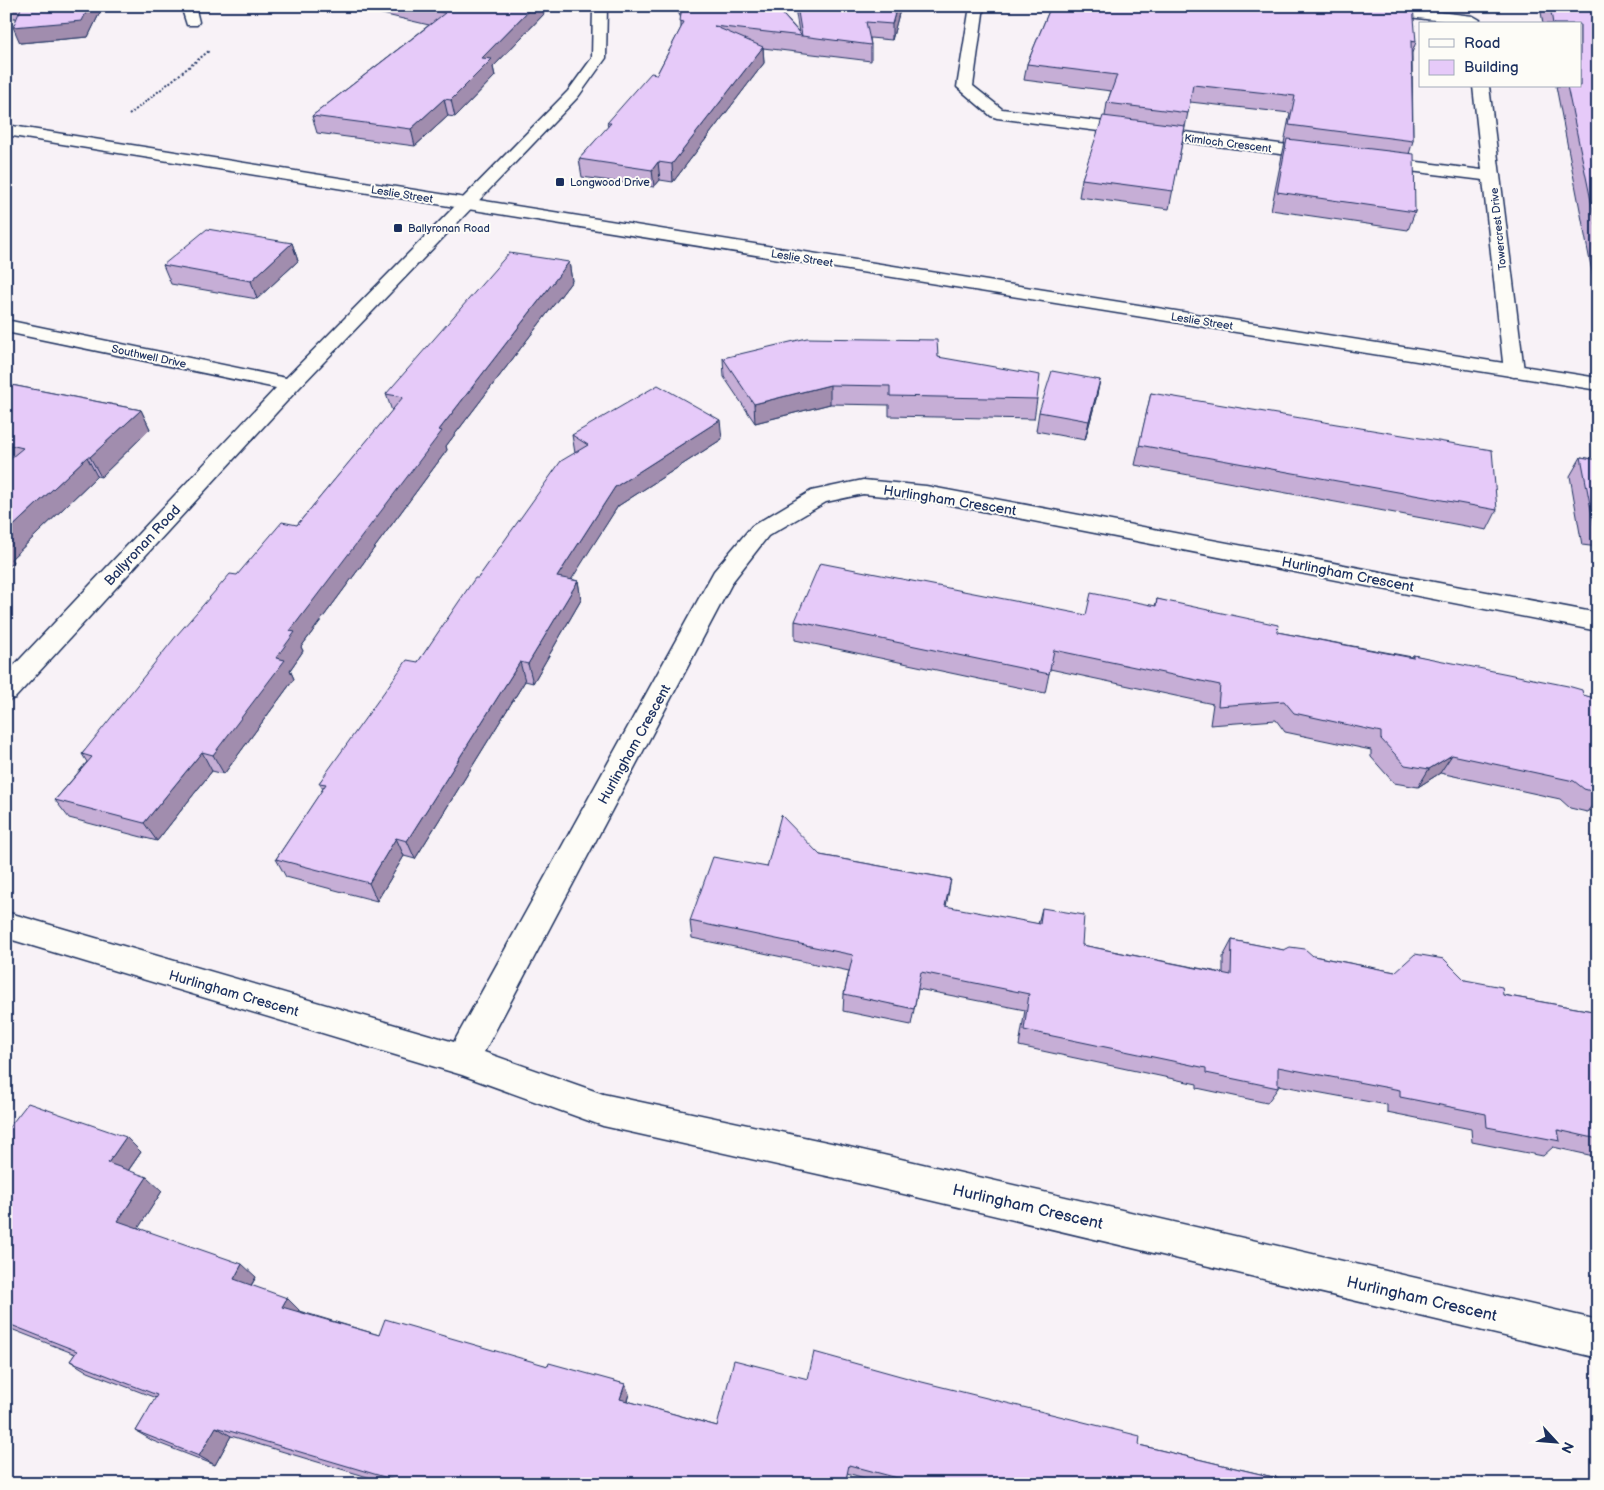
<svg xmlns="http://www.w3.org/2000/svg" width="1604" height="1490" font-family="'Balsamiq Sans',sans-serif">
<style>
.lines{fill:none;stroke-linecap:round;stroke-linejoin:round}
.street-casing{stroke:#1b2f5e;stroke-width:3}
.secondary-casing{stroke:#1b2f5e;stroke-width:3}
.path{stroke:#1b2f5e;stroke-width:2;stroke-dasharray:2 2;stroke-linecap:butt}
.street{fill:#fdfcf7;fill-rule:evenodd}
.secondary{fill:#fdfcf7;fill-rule:evenodd}
.wall{fill:#c6aed6;stroke:#1b2f5e}
.shaded-wall{fill:#a18dae;stroke:#1b2f5e}
.building{fill:#e6caf9;stroke:#1b2f5e}
.poi-dot{fill:#1b2f5e;stroke:#fdfcf7;stroke-width:2}
.labels{text-anchor:middle;stroke-width:4;stroke-linejoin:round;paint-order:stroke}
.far-street-label{font-size:11px;fill:#1b2f5e;stroke:#fdfcf7}
.far-poi-label{font-size:11px;fill:#1b2f5e;stroke:#fdfcf7;text-anchor:start}
.street-label{font-size:14px;fill:#1b2f5e;stroke:#fdfcf7}
.near-street-label{font-size:16px;fill:#1b2f5e;stroke:#fdfcf7}
</style>
<rect width="100%" height="100%" fill="#f8f2f7"/>
<filter id="ink" filterUnits="userSpaceOnUse"><feTurbulence type="fractalNoise" baseFrequency=".02" numOctaves="2"/><feDisplacementMap in="SourceGraphic" scale="10" xChannelSelector="R" yChannelSelector="G"/><feConvolveMatrix kernelMatrix="1 2 1 2 8 2 1 2 1" color-interpolation-filters="sRGB"/></filter>
<g filter="url(#ink)">
<g class="lines">
<defs>
<path id="street" d="M181,6H195L199,22L197,25H187Z
M593,6H607L606,58L578,97L298,389L15,698L6,701V674L276,388L6,332V320L286,378L568,91L592,58Z
M970,6H984L973,86L1002,109L1320,149L1326,150L1328,154L1326,158L1320,159L997,118L991,116L957,87Z
M1341,6H1388L1473,16L1480,20L1478,23L1469,24L1348,10Z
M1473,86H1489L1524,371L1521,375L1514,377L1507,375L1504,371L1483,180L1377,167L1371,166L1369,162L1371,158L1377,157L1482,170Z
M863,480L926,486L1598,613V631L926,500L863,494L826,502L768,536L733,581L484,1052L603,1094L836,1144L1598,1320V1358L836,1178L603,1126L462,1075L6,938V912L454,1042L714,571L752,526L811,491Z"/>
<path id="secondary" d="M6,125L1598,378V390L6,135Z"/>
</defs>
<use href="#street" class="street-casing"/>
<use href="#secondary" class="secondary-casing"/>
<path class="path" d="M129,115L210,50"/>
<use href="#street" class="street"/>
<use href="#secondary" class="secondary"/>
</g>
<path class="wall" d="M6,6H103L88,37L20,43L16,18H11L6,11Z
M348,6H543L544,14L493,67L495,76L455,117L448,116L415,146L317,133L312,116L429,25Z
M675,6H775L799,32L796,14V6H901L892,40L870,38L871,45V61L763,48L764,63L673,182L660,180L654,187L582,177L579,159L608,127L607,123L657,74L681,28V18Z
M1051,6L1416,42L1412,53L1413,141L1409,154L1415,212L1408,230L1271,210L1282,156L1285,143H1284L1290,113L1190,102L1169,209L1079,197L1082,179L1105,116L1107,103L1111,91L1024,80L1027,64Z
M1540,6H1598V283L1594,282L1556,86H1580V24H1543Z
M292,243L298,261L257,299L171,284L163,265Z
M569,262L572,281L446,446L447,450L301,647L303,651L290,670L294,679L224,774L212,771L157,841L69,818L55,800L87,762L82,754L237,575L297,525L392,411L386,394Z
M938,357L1037,399L1034,419L889,416V405L830,404L755,423L724,377L723,358Z
M1100,380L1096,399L1085,440L1036,431L1039,412Z
M6,384L141,410L150,429L101,477L97,476L11,559L13,562L6,568V462L7,461H6Z
M1151,393L1497,510L1487,530L1135,465Z
M572,435L722,439L618,506L571,579L578,581L581,600L533,683L525,681L415,859L404,856L377,901L286,877L276,859L323,789L319,783L418,662L478,578L575,453Z
M1581,457L1598,460V547L1582,545L1570,476Z
M1157,599L1277,632L1412,657L1413,655L1598,699V809L1595,808L1587,812L1570,808L1560,799L1440,773L1418,787L1394,783L1371,757V750L1285,732L1276,720L1210,725L1213,704L1050,669L1045,693L795,640V621L1086,615L1155,606Z
M820,855L951,879L946,907L1038,924L1042,908L1082,945L1223,973V957L1232,940L1395,972L1465,980L1503,995L1598,1012V1157L1553,1147L1543,1156L1472,1142L1471,1129L1387,1112V1105L1278,1085V1088L1267,1103L1197,1088V1084L1019,1046L1025,1010L918,989L911,1025L843,1011L844,994L849,971L692,938L690,921L767,867Z
M6,1131L141,1152L128,1171L162,1191L138,1228L256,1277L251,1286L299,1310V1311L379,1335L548,1366L625,1384L629,1394L627,1401L717,1426L808,1379L1139,1445L1302,1484H886L847,1473L846,1484H391L231,1436L215,1465L153,1441L136,1431L156,1398L88,1372L70,1361L75,1354L6,1327Z"/>
<path class="shaded-wall" d="M89,6H103L88,37L20,43L13,27Z
M533,6H543L544,14L493,67L495,76L455,117L451,100L482,58Z
M897,6H901L892,40V24Z
M763,47L764,63L673,182L672,164Z
M444,99L448,116L415,146L411,129Z
M658,162L660,180L654,187L652,170Z
M292,243L298,261L257,299L251,281Z
M569,262L572,281L446,446L447,450L301,647L303,651L290,670L294,679L224,774L213,755L276,658L290,631L439,430Z
M1100,380L1096,399L1085,440L1089,421Z
M830,385V404L755,423L754,404Z
M141,410L150,429L101,477L90,457Z
M720,420L722,439L618,506L561,596L557,577L615,487Z
M87,457L97,476L11,559L13,562L6,568V533Z
M578,581L581,600L533,683L528,664Z
M520,662L525,681L415,859L407,841Z
M202,752L212,771L157,841L144,823Z
M1452,755L1440,773L1418,787L1429,769Z
M1598,798V804L1595,808L1587,812Z
M396,838L404,856L377,901L369,883Z
M126,1137L141,1152L123,1178L108,1163Z
M147,1177L162,1191L134,1235L118,1221Z
M242,1264L256,1277L247,1292L234,1279Z
M287,1298L299,1310L295,1318L282,1307Z
M625,1384L629,1394L624,1409L620,1399Z
M216,1427L231,1436L215,1465L199,1456Z"/>
<path class="building" d="M22,6H89L82,21L13,27Z
M416,6H533L482,58L492,59L451,100L444,99L411,129L312,116L445,13Z
M682,6H775L802,36L714,26L763,47L672,164L658,162L652,170L579,159L611,123H607L651,73L657,74L684,22L680,21Z
M797,6H897L892,24L866,22L871,45L802,36Z
M1051,6H1413L1416,42L1411,41L1413,141L1289,125L1295,96L1193,85L1188,113L1107,103L1117,75L1027,64Z
M1550,6H1598V234L1567,86H1580V24H1553Z
M1103,116L1185,126L1173,191L1082,179Z
M1287,139L1414,154L1415,212L1277,192Z
M207,229L292,243L251,281L163,265Z
M509,253L569,262L439,430L442,431L290,631L295,632L276,658L285,660L213,755L202,752L144,823L55,800L92,757L82,754L177,635L230,574L237,575L282,522L297,525L403,397L386,394Z
M807,338L937,340L938,357L1040,375L1037,399L890,396V386L830,385L754,404L723,358Z
M1052,371L1100,380L1089,421L1039,412Z
M6,384L141,410L90,457H87L6,533V462L23,448L6,444Z
M658,385L720,420L615,487L557,577L578,581L528,664L520,662L407,841L396,838L369,883L276,859L326,784L319,783L407,660L418,662L475,578H478L561,461L588,445L572,435Z
M1151,393L1492,450L1497,510L1139,445Z
M1581,457L1598,460V526L1594,525Z
M820,563L1086,615L1091,593L1156,606L1157,599L1278,625L1277,632L1413,658V655L1568,686L1582,690L1583,695L1598,699V793L1584,789L1574,781L1452,755L1429,769L1405,765L1381,739V732L1294,713L1284,701L1218,706L1220,685L1054,650L1049,674L795,621Z
M781,815L820,855L951,879L945,906L1040,924L1042,908L1084,915L1082,945L1231,975L1232,940L1284,950L1290,947L1305,949L1313,956L1395,972L1415,954L1444,959L1465,980L1502,987L1503,995L1598,1012V1139L1558,1130L1560,1141L1487,1127L1486,1114L1400,1097V1090L1278,1067V1088L1206,1073V1068L1024,1030L1029,994L921,972L914,1009L844,994L853,955L690,921L713,857L767,867Z
M28,1103L126,1137L108,1163L147,1177L118,1221L242,1264L234,1279L287,1298L282,1307L379,1335L385,1319L548,1366L549,1363L625,1384L620,1399L717,1426L734,1360L808,1379L814,1352L922,1382L1140,1436L1139,1445L1302,1484H920L849,1465L845,1484H408L216,1427L199,1456L136,1431L157,1395L70,1361L77,1351L6,1323V1131Z"/>
</g>
<g class="poi-dot">
<rect x="555" y="177" width="10" height="10" rx="2.5"/>
<rect x="393" y="223" width="10" height="10" rx="2.5"/>
</g>
<g class="labels">
<g class="far-street-label">
<text transform="translate(1228 143) rotate(7)" y="4">Kimloch Crescent</text>
<text transform="translate(402 194) rotate(9)" y="4">Leslie Street</text>
<text transform="translate(1498 229) rotate(-96)" y="4">Towercrest Drive</text>
<text transform="translate(802 258) rotate(9)" y="4">Leslie Street</text>
<text transform="translate(1202 321) rotate(9)" y="4">Leslie Street</text>
<text transform="translate(149 356) rotate(12)" y="4">Southwell Drive</text>
</g>
<g class="far-poi-label">
<text x="570" y="186">Longwood Drive</text>
<text x="408" y="232">Ballyronan Road</text>
</g>
<g class="street-label">
<text transform="translate(950 500) rotate(9)" y="5">Hurlingham Crescent</text>
<text transform="translate(142 545) rotate(-47)" y="5">Ballyronan Road</text>
<text transform="translate(1348 574) rotate(11)" y="5">Hurlingham Crescent</text>
<text transform="translate(634 744) rotate(-61)" y="5">Hurlingham Crescent</text>
<text transform="translate(234 993) rotate(16)" y="5">Hurlingham Crescent</text>
</g>
<g class="near-street-label">
<text transform="translate(1028 1206) rotate(13)" y="6">Hurlingham Crescent</text>
<text transform="translate(1422 1298) rotate(13)" y="6">Hurlingham Crescent</text>
</g>
</g>
<rect width="1604" height="1490" fill="none" stroke="#fdfcf7" stroke-width="25"/>
<rect x="12" y="12" width="1579" height="1465" fill="none" stroke="#1b2f5e" stroke-width="2" filter="url(#ink)"/>
<rect x="1419" y="22" width="162" height="65" fill="#fdfcf7" stroke="#a3aaba"/>
<rect x="1429" y="39" width="25" height="8" fill="#fdfcf7" stroke="#a3aaba"/>
<text x="1464" y="48" font-size="15" fill="#1b2f5e">Road</text>
<rect x="1429" y="60" width="25" height="15" fill="#e6caf9" stroke="#a3aaba"/>
<text x="1464" y="72" font-size="15" fill="#1b2f5e">Building</text>
<g transform="translate(1556 1442) rotate(116)" stroke="#fdfcf7" stroke-width="4" paint-order="stroke">
<path d="M0-4L9 19L0 12L-9 19Z" fill="#1b2f5e"/>
<text y="-8" font-size="14" font-weight="bold" text-anchor="middle" fill="#1b2f5e">N</text>
</g>
</svg>
